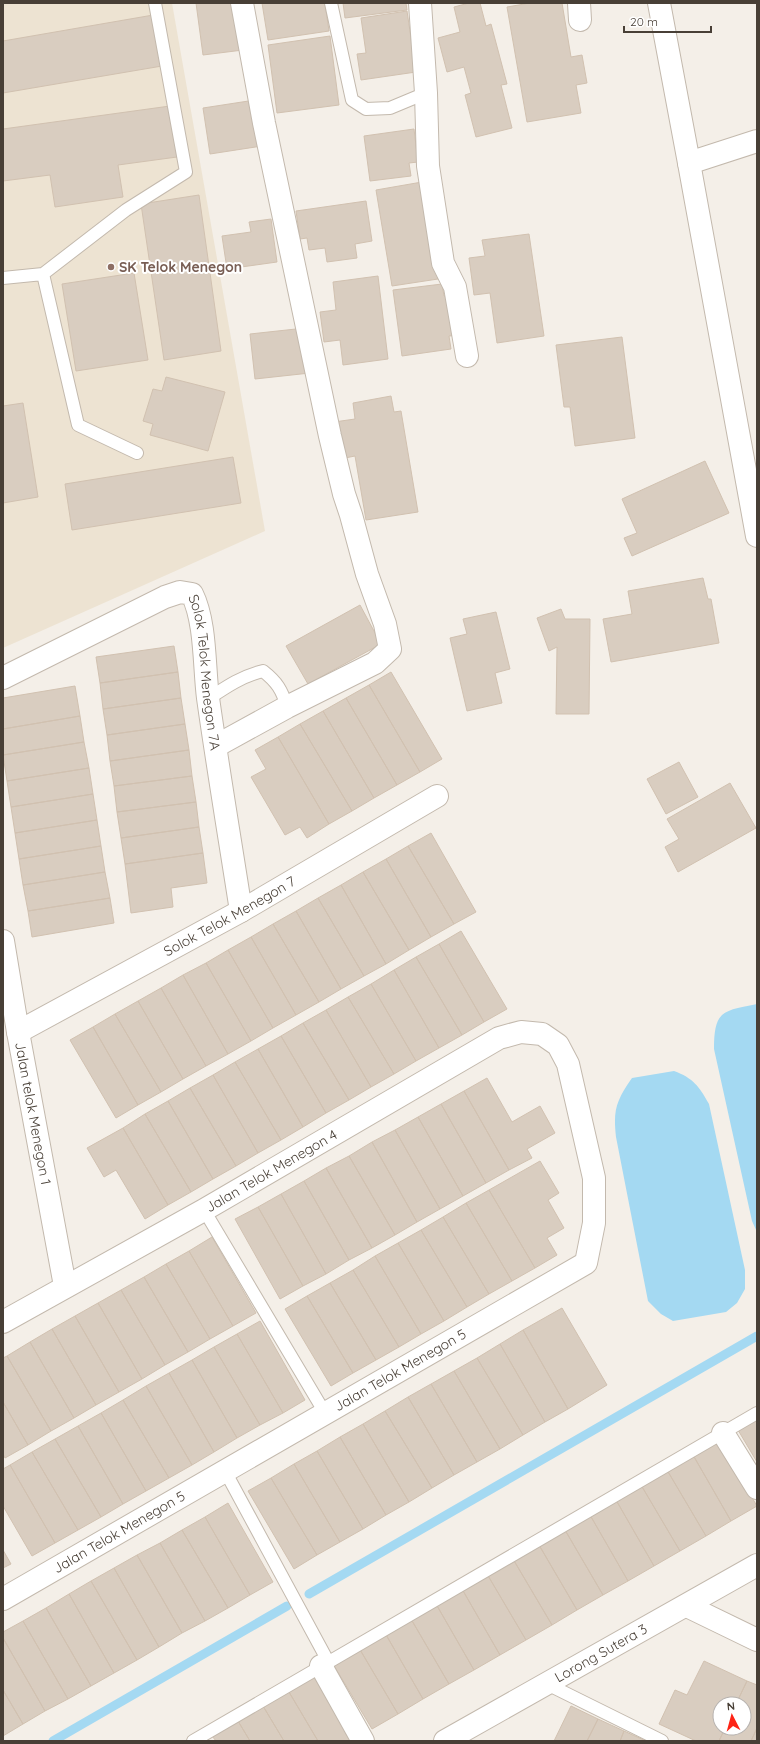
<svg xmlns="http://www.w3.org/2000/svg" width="760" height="1744" font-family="Quicksand,sans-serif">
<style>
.education{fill:#ede3d2}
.water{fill:#a4d9f2}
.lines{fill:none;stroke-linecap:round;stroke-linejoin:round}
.stream{stroke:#a4d9f2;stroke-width:9}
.building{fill:#d9cdc0;stroke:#d1c1b0}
.service-casing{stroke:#c3b9ad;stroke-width:14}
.minor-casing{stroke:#c3b9ad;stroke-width:24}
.service{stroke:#fff;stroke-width:12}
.minor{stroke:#fff;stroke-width:22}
.education-dot{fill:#8d6e63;stroke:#fff;stroke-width:1.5}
.labels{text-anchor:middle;stroke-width:4;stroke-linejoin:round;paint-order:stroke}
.education-label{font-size:14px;font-weight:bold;fill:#785e54;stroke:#fff;text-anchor:start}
.street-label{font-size:14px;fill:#483f36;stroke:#fff}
</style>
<rect width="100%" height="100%" fill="#f4efe8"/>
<path class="education" d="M3,3H172L265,531L3,648Z"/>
<path class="water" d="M757,1004V1232L752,1221L714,1049C714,1010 723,1011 757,1004Z
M674,1071C693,1078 699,1086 709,1104L745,1270V1289L737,1303L726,1312L673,1321L661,1314L648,1301L616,1137C613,1110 616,1101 632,1078Z"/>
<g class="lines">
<path class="stream" d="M309,1594L757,1336
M53,1741L287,1606"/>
</g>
<path class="building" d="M196,3H237L243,50L203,55Z
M262,3H325L329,31L268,40Z
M343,3H406L407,10L345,18Z
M469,3H480L486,26L491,24L507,84L501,85L512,128L476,137L465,95L471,93L464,67L447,72L438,38L460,32L454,7Z
M530,3H562L571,57L582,55L587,83L576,85L581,113L527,122L507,7Z
M407,11L416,72L361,80L357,54L366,53L361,18Z
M159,14L168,65L3,93V41Z
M330,36L339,105L277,113L268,45Z
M255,100L262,146L210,154L203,108Z
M170,106L177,157L118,165L123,197L55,207L50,175L3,181V129Z
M414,129L418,162L409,163L411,176L370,181L364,136Z
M422,182L438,279L392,286L376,190Z
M199,195L221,351L164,360L141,204Z
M366,201L372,241L355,244L357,258L327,262L325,248L309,250L307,238L300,239L296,211Z
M271,219L277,262L227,269L222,236L251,232L249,222Z
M529,234L544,336L497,343L490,293L474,295L469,258L485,256L482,240Z
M134,273L148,360L76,371L62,284Z
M378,276L388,359L343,365L340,340L324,342L320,312L336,310L333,282Z
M442,284L444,296L454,295L460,335L449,336L451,349L402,356L393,290Z
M305,328L310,373L255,379L250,334Z
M622,337L635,438L575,446L570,407H564L556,345Z
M166,377L225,392L208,451L150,435L153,424L143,421L153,389L162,391Z
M391,396L394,412L401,411L418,512L366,520L355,456L340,459L334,422L355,419L353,403Z
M23,403L38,497L3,503V406Z
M233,457L241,503L72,530L65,484Z
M705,461L729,513L632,556L624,538L637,533L622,499Z
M703,578L708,599H711L719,643L611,662L603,619L632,614L628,591Z
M360,605L381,644L308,684L286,646Z
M561,609L565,619H590L589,714H556L557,647L549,651L537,618Z
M496,612L510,669L495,673L502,703L467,711L450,638L467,634L463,619Z
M174,646L178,672L100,683L96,657Z
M178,672L181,698L103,709L100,683Z
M391,672L442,759L420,772L369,685Z
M369,685L420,772L397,785L346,698Z
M75,686L80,716L3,729V698Z
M181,698L185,724L107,735L103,709Z
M346,698L397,785L374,798L323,711Z
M323,711L374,798L352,811L300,724Z
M80,716L84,742L3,755V729Z
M185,724L189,750L110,761L107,735Z
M300,724L352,811L329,824L278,737Z
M278,737L329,824L307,838L300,827L285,835L251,777L266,769L255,750Z
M84,742L89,768L7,781L3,755Z
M189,750L192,776L114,786L110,761Z
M679,762L698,797L666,814L647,779Z
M89,768L93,794L11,807L7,781Z
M192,776L196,802L117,812L114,786Z
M730,783L756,828L678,872L665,847L679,839L667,819Z
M93,794L97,820L15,833L11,807Z
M196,802L199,827L121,838L117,812Z
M97,820L101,846L19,859L15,833Z
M199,827L203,853L125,864L121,838Z
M431,833L476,912L454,924L408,846Z
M101,846L105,872L23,885L19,859Z
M408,846L454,924L431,937L386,859Z
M203,853L207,883L171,888L173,907L131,913L125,864Z
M386,859L431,937L409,950L363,872Z
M105,872L110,898L28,911L23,885Z
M363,872L409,950L386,964L341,885Z
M341,885L386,964L364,976L318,898Z
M110,898L114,923L32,937L28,911Z
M318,898L364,976L341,989L296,911Z
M296,911L341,989L319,1002L273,924Z
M273,924L319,1002L296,1015L251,937Z
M461,931L507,1009L484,1022L439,944Z
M251,937L296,1015L273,1028L228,950Z
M439,944L484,1022L462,1035L416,957Z
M228,950L273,1028L251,1041L206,963Z
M416,957L462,1035L439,1048L394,970Z
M206,963L251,1041L228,1054L183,975Z
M394,970L439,1048L416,1061L371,984Z
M183,975L228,1054L206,1066L161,988Z
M371,984L416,1061L394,1074L348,997Z
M161,988L206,1066L183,1079L138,1001Z
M348,997L394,1074L371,1087L326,1010Z
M138,1001L183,1079L161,1092L115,1014Z
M326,1010L371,1087L349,1100L303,1023Z
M115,1014L161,1092L138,1105L93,1027Z
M303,1023L349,1100L326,1113L281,1036Z
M93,1027L138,1105L116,1118L70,1040Z
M281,1036L326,1113L303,1127L258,1049Z
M258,1049L303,1127L281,1140L235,1062Z
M235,1062L281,1140L258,1153L213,1075Z
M213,1075L258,1153L236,1166L190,1088Z
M487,1078L512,1122L540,1106L555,1133L527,1149L532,1158L509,1170L464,1091Z
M190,1088L236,1166L213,1179L168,1101Z
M464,1091L509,1170L486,1183L441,1104Z
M168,1101L213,1179L191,1192L145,1114Z
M441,1104L486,1183L463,1196L418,1117Z
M145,1114L191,1192L168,1205L123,1128Z
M418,1117L463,1196L440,1209L395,1130Z
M123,1128L168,1205L145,1219L116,1170L104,1177L87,1148Z
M395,1130L440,1209L417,1222L372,1142Z
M372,1142L417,1222L395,1235L349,1156Z
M349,1156L395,1235L372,1248L326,1168Z
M540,1161L559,1193L548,1200L564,1228L547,1238L557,1255L535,1268L489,1190Z
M326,1168L372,1248L349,1260L304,1181Z
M304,1181L349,1260L326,1274L281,1194Z
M489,1190L535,1268L512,1281L466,1203Z
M281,1194L326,1274L303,1286L258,1207Z
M466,1203L512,1281L489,1294L443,1217Z
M258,1207L303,1286L280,1299L235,1219Z
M443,1217L489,1294L467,1307L421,1230Z
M421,1230L467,1307L444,1321L398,1243Z
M212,1237L256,1313L233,1326L189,1251Z
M398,1243L444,1321L421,1334L375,1256Z
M189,1251L233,1326L210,1339L166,1264Z
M375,1256L421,1334L399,1347L353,1270Z
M166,1264L210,1339L188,1352L144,1277Z
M353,1270L399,1347L376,1360L330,1283Z
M144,1277L188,1352L165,1365L121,1290Z
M330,1283L376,1360L353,1373L307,1296Z
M121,1290L165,1365L142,1379L98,1303Z
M307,1296L353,1373L331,1386L285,1309Z
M98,1303L142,1379L119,1392L75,1316Z
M562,1308L607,1385L568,1409L523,1330Z
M75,1316L119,1392L96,1405L52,1329Z
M260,1321L305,1400L283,1413L237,1334Z
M52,1329L96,1405L74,1418L30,1342Z
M523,1330L568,1409L545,1422L500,1344Z
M237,1334L283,1413L260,1425L214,1347Z
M30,1342L74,1418L51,1431L7,1356Z
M500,1344L545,1422L523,1435L477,1358Z
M214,1347L260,1425L237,1438L192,1360Z
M7,1356L51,1431L28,1445L3,1402V1358Z
M477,1358L523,1435L500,1449L454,1371Z
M192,1360L237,1438L214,1452L169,1373Z
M454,1371L500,1449L477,1462L431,1384Z
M169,1373L214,1452L192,1465L146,1386Z
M431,1384L477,1462L454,1475L408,1397Z
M146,1386L192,1465L169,1478L123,1400Z
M408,1397L454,1475L432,1488L385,1411Z
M123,1400L169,1478L146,1491L101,1413Z
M3,1402L28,1445L5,1458L3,1454Z
M385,1411L432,1488L409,1502L363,1424Z
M101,1413L146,1491L123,1504L78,1426Z
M757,1419V1462L738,1430Z
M363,1424L409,1502L386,1515L340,1437Z
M78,1426L123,1504L101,1517L55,1439Z
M340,1437L386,1515L363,1529L317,1451Z
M55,1439L101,1517L78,1530L32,1452Z
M718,1440L757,1506L731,1521L693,1455Z
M317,1451L363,1529L340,1542L294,1464Z
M32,1452L78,1530L55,1543L10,1465Z
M693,1455L731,1521L706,1536L667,1470Z
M294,1464L340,1542L317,1555L271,1478Z
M10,1465L55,1543L32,1556L3,1506V1469Z
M667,1470L706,1536L680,1551L641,1485Z
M271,1478L317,1555L294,1569L248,1491Z
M641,1485L680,1551L654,1566L616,1500Z
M616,1500L654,1566L628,1581L590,1515Z
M228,1503L273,1582L250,1595L205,1517Z
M590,1515L628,1581L603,1595L565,1530Z
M205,1517L250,1595L228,1608L182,1530Z
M182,1530L228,1608L205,1621L160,1543Z
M565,1530L603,1595L577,1610L539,1545Z
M160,1543L205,1621L182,1633L137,1555Z
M539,1545L577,1610L552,1625L513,1559Z
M3,1550L11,1564L3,1568Z
M137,1555L182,1633L159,1647L114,1568Z
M513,1559L552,1625L526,1640L487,1574Z
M114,1568L159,1647L137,1660L91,1581Z
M487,1574L526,1640L500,1655L462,1589Z
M91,1581L137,1660L114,1673L69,1594Z
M462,1589L500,1655L474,1670L436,1604Z
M69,1594L114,1673L91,1686L46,1608Z
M436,1604L474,1670L449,1684L411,1619Z
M46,1608L91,1686L68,1699L23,1621Z
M411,1619L449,1684L423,1699L385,1633Z
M23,1621L68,1699L45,1711L3,1638V1632Z
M385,1633L423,1699L398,1714L359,1648Z
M3,1638L45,1711L23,1724L3,1690Z
M359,1648L398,1714L372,1729L333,1664Z
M704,1661L747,1681L736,1704H720V1728H725L719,1741H696L659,1724L675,1690L687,1695Z
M314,1677L352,1741H318L289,1692Z
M747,1681L757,1685V1728L751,1741H719L725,1728H744V1704H736Z
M3,1690L23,1724L3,1736Z
M289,1692L318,1741H284L263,1706Z
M263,1706L284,1741H250L238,1721Z
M571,1706L598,1719L587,1741H554Z
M598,1719L624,1731L620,1741H587Z
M238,1721L250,1741H216L212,1736Z
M757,1728V1741H751Z
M624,1731L646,1741H620Z"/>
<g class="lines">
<defs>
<path id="service" d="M331,3L352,100L366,109L390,108L426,93
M43,274L78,425L137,453
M3,278L43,274L126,210L186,172L155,3
M208,699C226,687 242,676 263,671C277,682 282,690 287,707
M204,1210L325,1413
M225,1471L329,1663
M547,1684L662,1741
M193,1741L757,1413"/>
<g id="minor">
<path d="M420,3L426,93L428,166L443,263L455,287L467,356"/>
<path d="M579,3L580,20"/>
<path d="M659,3L689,163L757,141"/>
<path d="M689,163L757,536"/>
<path id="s1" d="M3,678L165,597L180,592L192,594C206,622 204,667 208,698C218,769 230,840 241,911"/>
<path d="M216,746L287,707L375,663L390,649L385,624L367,574L351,515L344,494L330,436L264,123L242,3"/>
<path id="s2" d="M3,941L18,1032L65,1286"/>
<path id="s3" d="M18,1032L241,911L437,796"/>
<path id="s4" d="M3,1322L204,1210L499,1038L521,1032L542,1034L558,1045L568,1064L594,1178V1223L586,1263L3,1599"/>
<path d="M723,1433L757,1488"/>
<path d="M687,1606L757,1640"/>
<path d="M321,1666L363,1741"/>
<path id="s5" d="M445,1741L757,1565"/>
</g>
</defs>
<use href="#service" class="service-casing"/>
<use href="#minor" class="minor-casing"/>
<use href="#service" class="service"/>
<use href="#minor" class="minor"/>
</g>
<circle class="education-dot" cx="111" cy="267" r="4"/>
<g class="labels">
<g class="education-label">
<text x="119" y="272">SK Telok Menegon</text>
</g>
<g class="street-label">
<text dy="5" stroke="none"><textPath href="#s1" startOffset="289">Solok Telok Menegon 7A</textPath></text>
<text dy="5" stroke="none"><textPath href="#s3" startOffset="241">Solok Telok Menegon 7</textPath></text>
<text dy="5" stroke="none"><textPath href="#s2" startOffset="175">Jalan telok Menegon 1</textPath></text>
<text dy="5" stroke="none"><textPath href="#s4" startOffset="308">Jalan Telok Menegon 4</textPath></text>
<text transform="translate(400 1370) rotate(-30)" y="5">Jalan Telok Menegon 5</text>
<text transform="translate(119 1532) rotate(-30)" y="5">Jalan Telok Menegon 5</text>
<text dy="5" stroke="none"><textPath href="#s5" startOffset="179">Lorong Sutera 3</textPath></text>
</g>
</g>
<rect width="760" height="1744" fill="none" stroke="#483f36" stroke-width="8"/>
<g transform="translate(732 1716) rotate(354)"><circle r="19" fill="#ffffff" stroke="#b6b2af"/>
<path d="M0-3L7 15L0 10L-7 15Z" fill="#fd2416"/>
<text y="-6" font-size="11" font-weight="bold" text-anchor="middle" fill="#483f36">N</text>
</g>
<path d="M624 26v6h87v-6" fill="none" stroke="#483f36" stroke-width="2"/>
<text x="630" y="26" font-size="12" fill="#483f36" stroke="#ffffff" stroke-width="3" paint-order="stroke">20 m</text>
</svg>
